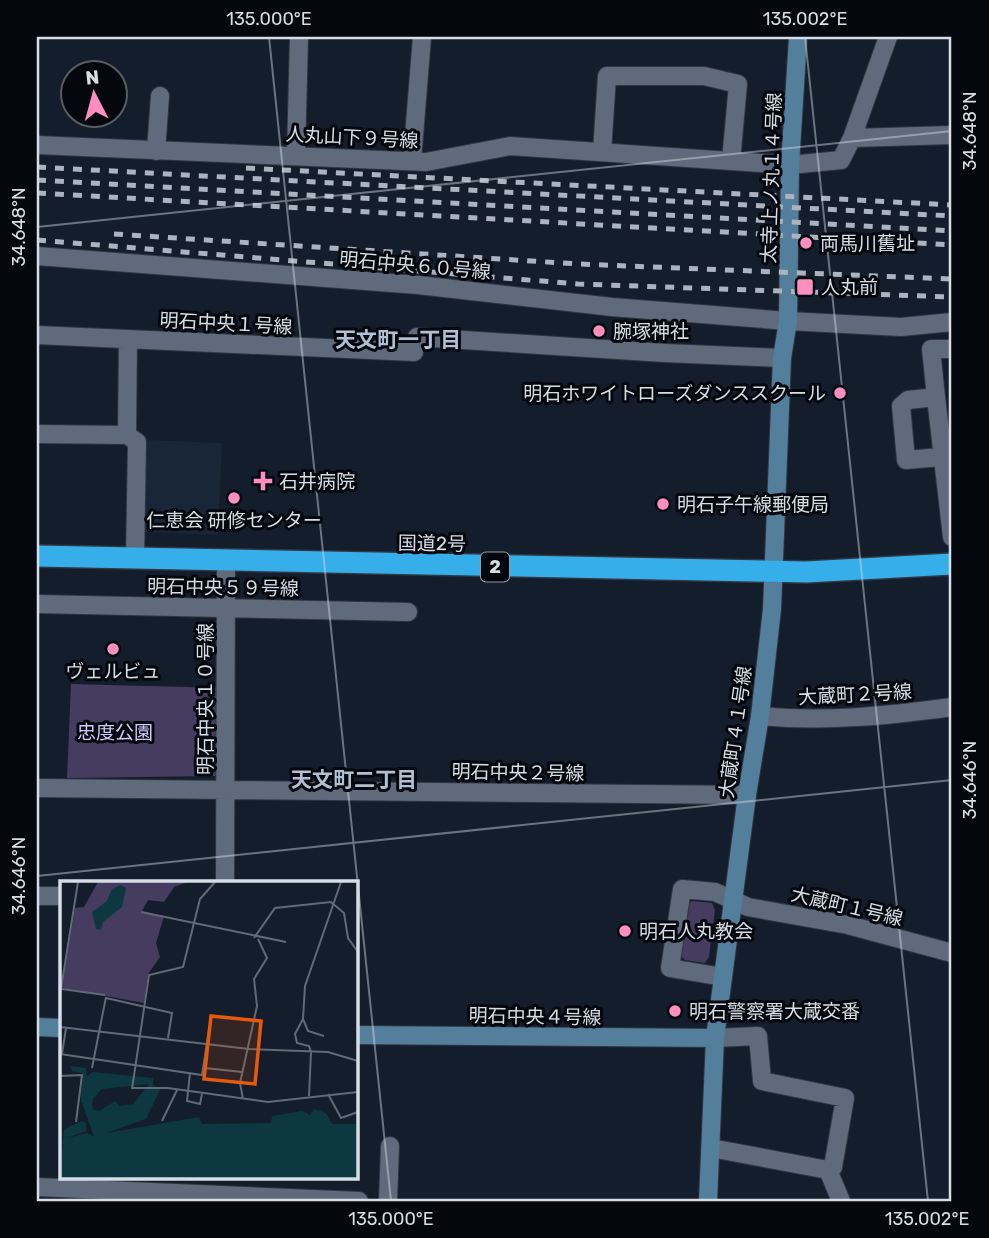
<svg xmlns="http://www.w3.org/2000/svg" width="989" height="1238" font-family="Rubik,'Noto Sans JP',sans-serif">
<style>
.built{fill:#182638}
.green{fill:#453c60}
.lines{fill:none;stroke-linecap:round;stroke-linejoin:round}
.street-casing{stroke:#313641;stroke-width:20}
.secondary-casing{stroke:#313641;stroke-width:20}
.highway-casing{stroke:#313641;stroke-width:24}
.street{stroke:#5f6b7c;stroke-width:18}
.secondary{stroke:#537f9d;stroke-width:18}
.highway{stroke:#36aeea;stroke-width:21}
.rail{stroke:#acb3be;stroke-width:5;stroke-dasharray:9 9;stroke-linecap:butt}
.ticks{fill:none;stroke:#d6dde6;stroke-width:2;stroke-opacity:0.45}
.poi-dot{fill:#fd8ebf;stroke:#04070d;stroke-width:2.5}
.labels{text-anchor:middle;stroke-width:6;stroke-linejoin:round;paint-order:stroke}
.shield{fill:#04070d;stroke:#979da5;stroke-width:2}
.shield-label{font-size:18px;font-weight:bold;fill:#d6dde6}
.street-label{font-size:19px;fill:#d6dde6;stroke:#04070d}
.poi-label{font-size:19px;fill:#d6dde6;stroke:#04070d;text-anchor:start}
.park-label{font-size:19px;fill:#d4cafa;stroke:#04070d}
.neighbourhood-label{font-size:21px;font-weight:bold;fill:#b1bfd2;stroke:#04070d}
.inset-river{fill:none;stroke:#0d3741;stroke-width:3.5}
.inset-road{fill:none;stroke:#616a76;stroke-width:2}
.view{fill:#e8590c;fill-opacity:0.15;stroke:#e8590c;stroke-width:3.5}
.inset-edge{fill:none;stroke:#d6dde6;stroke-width:3.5}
.neatline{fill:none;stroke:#d6dde6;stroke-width:2.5}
.ticks-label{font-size:18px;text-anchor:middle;fill:#d6dde6}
</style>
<rect width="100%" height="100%" fill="#131d2b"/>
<path class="built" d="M145,440L222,443L218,535L142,532Z"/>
<path class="green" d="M71,684L224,688L223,768L216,776L67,778Z
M692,901L712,903L715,910L709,957L705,963L685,960L681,956L686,906Z"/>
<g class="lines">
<defs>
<path id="street" d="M852,138L888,37
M37,145L426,162L510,146L790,165L841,160L852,138L952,135
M156,151L160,96
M602,152L607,76H704L738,84L731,161
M296,155L299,37
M412,161L422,37
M37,256L418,285L612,307L788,321L901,327L952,322
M37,335L414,352
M417,337L665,353L782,358
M128,339L127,435L137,442L135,559
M952,349H931L936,397L908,400L901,406L906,460L952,456
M936,397L952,537
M37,434L127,435
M37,604L408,612
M760,716C826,722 886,716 952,707
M37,788L747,795
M225,883L226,561
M37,896H61
M723,977L670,968L682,889L715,892L748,907L848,925L952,953
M715,1038L758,1036L762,1081L845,1098L833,1167L828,1170
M711,1148L828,1170L841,1201
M37,1187L359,1201
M388,1201L390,1146"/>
<path id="secondary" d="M37,1027L61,1028
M355,1035L715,1038
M708,1201L715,1038L747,795L760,716L772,609L782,358L788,321L790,165L798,37"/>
<path id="highway" d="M37,556L806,572L952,564"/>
</defs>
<use href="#street" class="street-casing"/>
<use href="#secondary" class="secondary-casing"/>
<use href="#highway" class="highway-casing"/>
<use href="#street" class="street"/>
<use href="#secondary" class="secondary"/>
<use href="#highway" class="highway"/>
<path class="rail" d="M37,167L952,216
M246,168L952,205
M37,180L952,231
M37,193L952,245
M114,234L578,264L952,279
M37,240L578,284L952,297"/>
</g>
<path class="ticks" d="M269,37L391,1201M805,37L928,1201M37,227L952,131M37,876L952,780"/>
<g class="poi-dot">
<circle cx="806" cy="243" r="7"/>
<rect x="796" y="278" width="18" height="18" rx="3.5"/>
<circle cx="599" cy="331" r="7"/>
<circle cx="840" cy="393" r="7"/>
<path d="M259.5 470.5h7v7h7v7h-7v7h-7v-7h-7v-7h7z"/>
<circle cx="234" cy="498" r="7"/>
<circle cx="663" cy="504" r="7"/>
<circle cx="113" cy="649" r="7"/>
<circle cx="625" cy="931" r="7"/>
<circle cx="675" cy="1011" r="7"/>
</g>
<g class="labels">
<rect class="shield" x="481" y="552.5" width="28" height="29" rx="5"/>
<g class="shield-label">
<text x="495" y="573">2</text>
</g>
<g class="street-label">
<text transform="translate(352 137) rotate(3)" y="7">人丸山下９号線</text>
<text transform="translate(771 178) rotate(-88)" y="7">太寺上ノ丸１４号線</text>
<text transform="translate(415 265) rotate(5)" y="7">明石中央６０号線</text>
<text transform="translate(226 323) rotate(3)" y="7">明石中央１号線</text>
<text transform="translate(432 543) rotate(1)" y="7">国道2号</text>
<text transform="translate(223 587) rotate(1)" y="7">明石中央５９号線</text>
<text transform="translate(855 694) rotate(-3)" y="7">大蔵町２号線</text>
<text transform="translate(205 699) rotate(-90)" y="7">明石中央１０号線</text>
<text transform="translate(735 732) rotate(-82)" y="7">大蔵町４１号線</text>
<text transform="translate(518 772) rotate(1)" y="7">明石中央２号線</text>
<text transform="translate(847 906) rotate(13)" y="7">大蔵町１号線</text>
<text transform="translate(535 1016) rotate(1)" y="7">明石中央４号線</text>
</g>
<g class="poi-label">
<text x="820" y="250">両馬川舊址</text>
<text x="821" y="294">人丸前</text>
<text x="613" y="338">腕塚神社</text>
<text x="826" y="400" text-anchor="end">明石ホワイトローズダンススクール</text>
<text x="279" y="488">石井病院</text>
<text x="677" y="511">明石子午線郵便局</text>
<text x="234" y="527" text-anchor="middle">仁恵会 研修センター</text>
<text x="113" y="678" text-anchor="middle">ヴェルビュ</text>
<text x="639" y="938">明石人丸教会</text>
<text x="689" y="1018">明石警察署大蔵交番</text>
</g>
<g class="park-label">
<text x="115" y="739">忠度公園</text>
</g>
<g class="neighbourhood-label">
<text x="398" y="347">天文町一丁目</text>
<text x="354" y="787">天文町二丁目</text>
</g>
</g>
<g transform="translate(60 881)">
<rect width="298" height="298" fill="#131d2b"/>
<path d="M38,1H128L114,6L104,21L88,19L82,30L104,35L96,62L100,76L88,93L84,122L2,107L15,27L24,26Z" fill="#453c60"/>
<path d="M61,4L66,7L62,26L43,41L41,49L36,48L32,31L47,20L52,8ZM10,185L26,187L27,195L33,191L93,197V204L100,209L86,238L46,252L139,236L142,243L211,242L212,235L242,230L250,234L254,228L266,232L272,243H297V297H0L4,248L22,240L26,242V250L7,257L27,252L34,256L21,219L22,192L12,190ZM89,203L73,223L60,225L55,220L39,230L32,228L33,218L42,208Z" fill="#0d3741" fill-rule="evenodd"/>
<path class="inset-river" d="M36,197L29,214L31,229L66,297"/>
<path class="inset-road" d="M18,1L1,108L45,114M81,31L226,61M194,57L215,27L271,21L284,32L288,57L298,71M46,117L112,132L108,157M243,138L248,150L264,155M0,146L189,168L268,171L298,180M251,171L249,165L237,162L235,153L243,138L245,105L281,1M0,173L34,178M2,173L6,147M34,178L142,194L149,148M32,187L46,116M145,187L182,191M130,192L127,220L140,223L142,213M0,195L22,194L16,241M73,207H108L208,221L298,211M72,208L89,94L123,86L140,18L155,1M268,213L281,237L298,231M249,215L251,171M183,218L180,202L197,125L194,98L207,77L198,58M102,240L117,209"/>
<path class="view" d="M151,135L201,140L195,203L144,198Z"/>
<rect width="298" height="298" class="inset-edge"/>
</g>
<rect width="989" height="1238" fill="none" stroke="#04070d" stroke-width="77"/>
<g transform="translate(94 94) rotate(354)"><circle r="33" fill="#04070d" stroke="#585d64" stroke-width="2"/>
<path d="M0-5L12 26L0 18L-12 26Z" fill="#fd8ebf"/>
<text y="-10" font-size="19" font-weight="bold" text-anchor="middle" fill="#d6dde6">N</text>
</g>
<rect x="38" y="38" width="912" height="1162" class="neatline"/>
<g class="ticks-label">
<text x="269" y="25">135.000°E</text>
<text x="805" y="25">135.002°E</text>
<text transform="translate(970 131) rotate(-90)" y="6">34.648°N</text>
<text transform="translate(19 227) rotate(-90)" y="6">34.648°N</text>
<text transform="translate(970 780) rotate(-90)" y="6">34.646°N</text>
<text transform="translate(19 876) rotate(-90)" y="6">34.646°N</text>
<text x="391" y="1225">135.000°E</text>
<text x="927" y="1225">135.002°E</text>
</g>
</svg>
